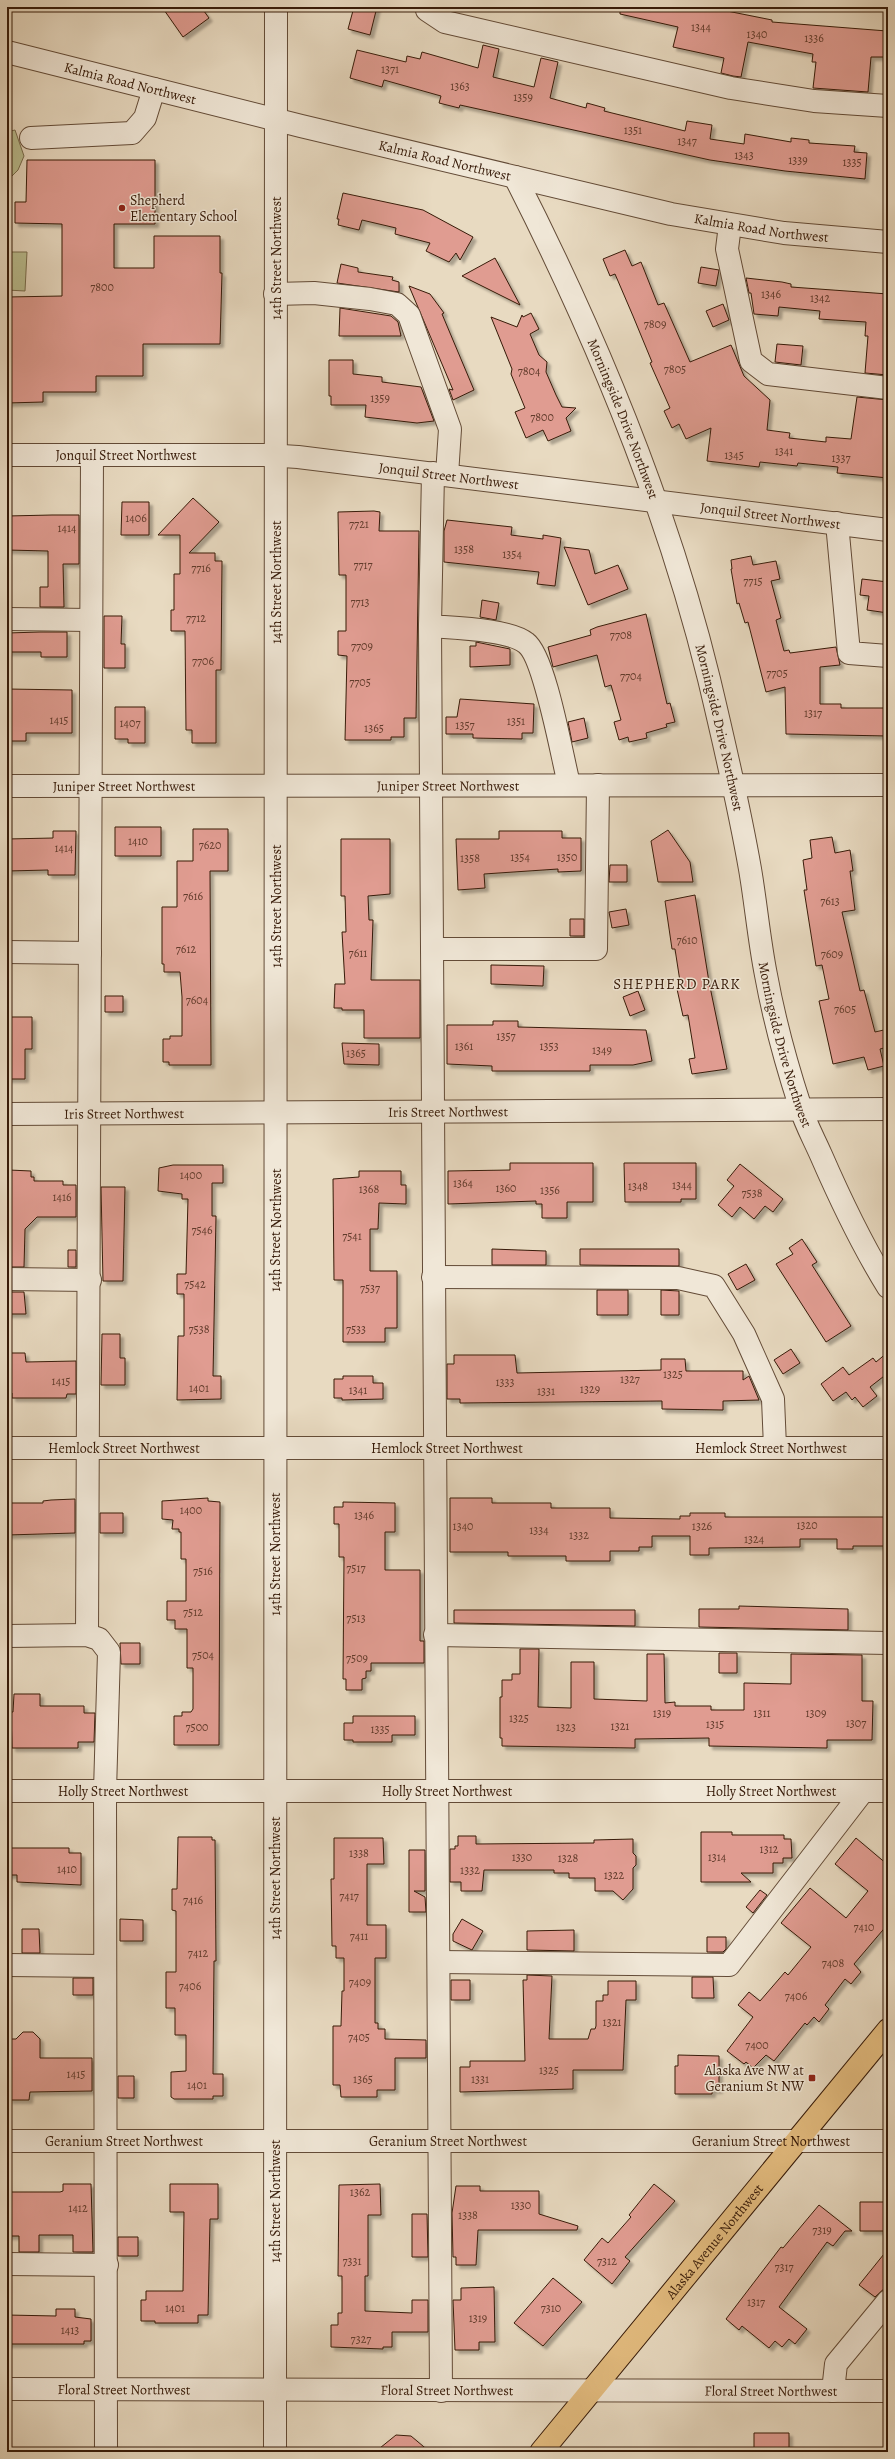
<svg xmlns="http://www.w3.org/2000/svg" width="895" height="2459" font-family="Alegreya,serif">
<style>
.green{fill:#babe90;stroke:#786c4c}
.building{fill:#e09c91;stroke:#371b09;filter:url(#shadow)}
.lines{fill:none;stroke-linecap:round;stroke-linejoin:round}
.minor-casing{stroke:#634b37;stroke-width:24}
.major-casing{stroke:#371b09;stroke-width:24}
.minor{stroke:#f0e7d7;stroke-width:22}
.major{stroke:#e4bd80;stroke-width:22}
.poi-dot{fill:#8f2418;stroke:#f0e7d7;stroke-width:1.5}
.labels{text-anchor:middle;stroke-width:3;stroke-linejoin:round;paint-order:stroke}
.number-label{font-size:12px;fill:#613b2b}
.street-label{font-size:14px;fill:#371b09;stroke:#f0e7d7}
.poi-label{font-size:14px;fill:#371b09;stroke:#f0e7d7;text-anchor:start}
.neighbourhood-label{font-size:15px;letter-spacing:1px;fill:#371b09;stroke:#f0e7d7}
</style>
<defs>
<filter id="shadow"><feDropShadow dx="3.5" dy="3.5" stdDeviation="1" flood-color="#0004"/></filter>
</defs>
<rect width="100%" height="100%" fill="#e8dac1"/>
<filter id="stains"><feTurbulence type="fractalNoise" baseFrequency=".005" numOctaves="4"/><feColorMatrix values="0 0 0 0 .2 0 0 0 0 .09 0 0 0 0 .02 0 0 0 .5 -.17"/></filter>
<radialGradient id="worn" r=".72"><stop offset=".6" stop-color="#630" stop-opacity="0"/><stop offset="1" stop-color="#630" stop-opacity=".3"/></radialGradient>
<path class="green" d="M15,130L24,156L18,170L7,181V132Z
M7,252H27L25,291L7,290Z"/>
<path class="building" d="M162,7H201L209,18L183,37Z
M354,7H377L370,35L348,29Z
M620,7H707L772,20V22L887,31L888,57H871L868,92L813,88L816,62H812L813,54L748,42L741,77L733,76L721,73L724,58L673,47L678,27L620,14Z
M483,45L499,49L493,77L534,87L541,58L558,62L550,98L586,108L587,103L605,108L604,111L685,131L687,121L712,125L710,139L744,144L745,134L791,142V138L809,140V143L855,146L854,152L867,153L865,179L785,171L710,160L460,105L459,108L439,103L441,96L384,80L382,87L350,78L357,50L406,62L407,56L420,59L422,52L478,68Z
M27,160H155V224H114V268H154V236H220V273H222L220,344H143V376H96V392H43V402L7,403V297L62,296V224L15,223V202H26Z
M343,193L423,210L473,237L460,260L456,253L449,262L426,251L430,243L395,234L396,228L362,220L359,230L338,225L339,219H337Z
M625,250L632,266L641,262L658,305L664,303L690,362L731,345L744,376L770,400L767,430L790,433L789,438L826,442V437L851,439L857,397L888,400V478L837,473L838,467L798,463L797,466L760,462L759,467L707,461L711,428L686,439L679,424L672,428L664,411L670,408L650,363L652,362L633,316L615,274L610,276L603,259Z
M495,258L520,305L462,276Z
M341,264L358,268V272L393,277L392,280L399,282V292L337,283Z
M701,267L719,270L716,286L698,283Z
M746,278L782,282L791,284V287L888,294V375L865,373L868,336H865L866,322L819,319L820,311L779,307L778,316L754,314L751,293H749Z
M409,286L430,294L444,313L442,314L474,390L453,400L449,389L453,390Z
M723,304L729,320L713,327L706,311Z
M340,308L391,316L398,322L401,336H339Z
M531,313L539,329L530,334L539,355L547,362L546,372L556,395L562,407L576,408L566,418L571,431L548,441L543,430L526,438L515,412L525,408L511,374L512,369L491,317L517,327L522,315L523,317Z
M777,344L803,346L801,365L775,362Z
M329,360H353V374L382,377V382L421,387L434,421L417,423L365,417L366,405H331V396H329Z
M193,498L219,522L189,553H215V561H222L221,670H216V743H192V730H186L185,631H171V610H174V574H180V535H158Z
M122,502H149V535H121Z
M374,511L380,512L379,531H419L416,718H404V737H391V740H345L347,656L338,655V631H346V575H339L338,512Z
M52,515H79V564H63L64,607H40V587H48V551L7,550V516Z
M447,520L512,527L511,535L543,539V535L561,538L555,586L537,584L539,572L444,562V531Z
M564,547L589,550L595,574L618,565L628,589L588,605Z
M751,556L753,565L776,561L780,579L771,581L781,618L776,620L784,651L789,650L790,653L836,647L840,665L820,667V704H841V708H888V736L786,734L785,687L766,692L748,622L745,623L739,603L737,604L731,569H732L731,560Z
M862,579L888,582V613L867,610L869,596L860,595Z
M482,600L499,603L496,620L480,617Z
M646,614L667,704L670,703L675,722L666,724L667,727L646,733L647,738L629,742L628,737L619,740L614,722L621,720L611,685L605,687L597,655L553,667L548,647L591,635L590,630L597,627Z
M104,616H122L121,644H125V668H104Z
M40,632H67V657H41V652H7V633Z
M476,642L510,649V665L470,667V646H476Z
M7,689L72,690V733H26V741H7Z
M460,699L534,704L533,733H522V739L473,738V734H446V717H457Z
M115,707H145V743H128V739H115Z
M584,718L588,738L572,742L568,722Z
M115,827H161V856H115Z
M193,829H228V871H210L211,1065H169V1062H163V1039H170V1036H182V997L180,972H164V964H162V907H177V861H193Z
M668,830L690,862L693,882H658L651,841Z
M53,831H76L75,875H48V870L7,871V839L53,838Z
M499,831H562V838H581V871L558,872V869L484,874L485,888L458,890L456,839H499Z
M832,837L835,853L850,850L853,871H850L855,910L842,912L860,991L864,990L875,1032L888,1029V1047L880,1049L884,1066L868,1070L864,1057L833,1064L819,1001L829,999L822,965L816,966L804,890H807L803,860L812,858L810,840Z
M341,839H390V894L368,896L369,920H373L371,980H420V1038H364V1010H342V1008H334L335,984H345L342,932H346L345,896H341Z
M610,865H627V882H609Z
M695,895L709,982L727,1069L692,1074L689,1059L695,1058L688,1015L683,1016L677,989L681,988L675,949H672L665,901Z
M626,909L629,925L612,928L609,912Z
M570,919H584V936H570Z
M491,965L544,966L543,986L491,984Z
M638,991L645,1010L630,1016L623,997Z
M105,996H123V1012H105Z
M10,1017H32V1049H25V1079H7V1033H10Z
M493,1021H518V1027L646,1030L652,1061L633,1065H590V1071H492V1066L447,1064V1025H493Z
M342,1043L379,1044V1065L344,1064Z
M510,1163H593V1202H567V1218H542V1204H536V1201L448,1204V1171L510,1170Z
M624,1163H696V1199H681V1202H625Z
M740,1164L783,1199L773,1212L765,1206L754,1219L740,1207L732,1217L718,1205L734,1186L727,1180Z
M173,1165H223V1183H212V1216H216L213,1376H221V1399L177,1400L178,1336H184V1294H177V1274H186L188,1199H182V1194L158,1191L159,1168Z
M9,1170L31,1171V1177H34V1181H63V1185H76V1217H37L25,1229L24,1267H7Z
M359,1171H401V1185H406V1204L379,1203L378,1229H370V1271H397V1328H385V1342H343V1280H334L333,1179L359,1177Z
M101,1187H125L123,1281H103Z
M802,1239L817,1262L812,1265L851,1326L826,1342L776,1264L793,1254L789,1248Z
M492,1249L546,1251V1265H492Z
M580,1249H679V1266L580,1265Z
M68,1250H76V1267H68Z
M746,1264L755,1280L737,1290L728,1274Z
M597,1290H628V1315H597Z
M661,1290L679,1291V1315H661Z
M7,1292H24L26,1314H7Z
M102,1334H120V1358H125V1385H101Z
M791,1349L800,1363L783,1374L774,1360Z
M888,1352V1373L870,1387L877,1396L863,1407L855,1397L852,1400L846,1392L833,1401L821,1384L843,1367L849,1375L873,1358L876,1362Z
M7,1353H25L26,1362L76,1361V1394H67L66,1398H12V1393H7Z
M454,1355H515L517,1373L661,1370V1359H685L686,1371H743V1380L749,1376L759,1400L723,1401V1410L662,1409V1401L460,1403V1399H447V1364H454Z
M343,1376H373V1383H383V1399L342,1400V1398H334V1379H343Z
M208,1498V1501L220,1502L219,1745H174V1716H182V1712H191L193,1709V1668H187V1629H175V1620H167V1601H186V1559H181V1532H179V1529H172L173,1520L162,1519V1501Z
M450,1498H492V1503H551V1508H610V1518L680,1519V1516H690V1513H725V1517H888V1546H853V1549H837V1539H800V1547L709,1548V1555H690V1536H652V1547H639V1551H610V1561H566V1556H508V1552H450Z
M75,1499V1533L7,1535V1503H43V1501L51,1500Z
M343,1502L395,1503V1532H385V1570H420V1641H424V1663H371V1671H366V1678L362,1679V1690H346V1679H343L344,1557H339V1524H334V1507H343Z
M100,1513H123V1533H100Z
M739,1606L848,1609V1630L699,1627V1609H739Z
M454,1610H635V1626L454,1623Z
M120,1643H140V1664H121Z
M520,1649H539L538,1707L571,1708V1662H594V1699L647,1701V1654H664L665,1703L675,1702V1706H711V1710H744V1683L791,1684V1654L862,1655V1701H873L872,1740H827V1748L709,1746V1738L635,1739V1748L502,1746V1738H500V1697H502V1680H512V1674H520Z
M719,1653H737V1673H719Z
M14,1694H40V1706H84V1713H95L94,1742H78V1748H12L11,1712H13Z
M353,1716H415V1735H392V1742H353V1740H344V1723H353Z
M701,1832H732V1835H784V1839H791L792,1858H783V1863H773V1873H741L751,1882H701Z
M458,1836H476V1844L594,1843V1840L633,1839V1853L636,1856V1865L633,1868V1889L623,1900L613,1891H595V1878H569V1873H554V1870H484L482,1891H461V1882H450V1849H455V1846H458Z
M178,1837H212V1840H215L216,1961H214L213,2074H223V2096H213V2099H174L171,2097V2072L186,2071V2035H175V2008H166V1972H176V1911L172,1910V1889H177Z
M334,1838H383L384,1864H367V1925H386V1958H375V2023H378V2029H385V2039L426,2040V2058H395V2090H377V2097H341L340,2085H333V2026H341L342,1991H344V1958H336V1946H332L331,1879H334Z
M856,1838L888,1865V1924L854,1964L861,1972L851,1984L845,1979L825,2005L829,2009L819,2022L814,2017L807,2025L805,2023L774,2061L766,2055L753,2068L746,2062L744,2064L727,2051L753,2017L738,2005L749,1992L760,2001L785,1972L788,1975L811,1947L781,1923L810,1888L846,1918L868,1891L835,1864Z
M7,1848H69V1853H81V1885L17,1882V1875H7Z
M409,1850H425V1891H414L425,1897L426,1912H409Z
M760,1890L767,1895L753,1913L746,1907Z
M120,1919L143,1920V1941H120Z
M462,1919L483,1931L472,1950L453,1941V1934Z
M22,1929H39L40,1953H22Z
M574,1930V1951L527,1950V1931Z
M707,1937H726V1949L723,1952H707Z
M527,1975L552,1976L549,2039H588L591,2029H595L596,2026V2001H603V1995H608V1981H636V2000H626L623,2070H573V2089L460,2092V2067H470V2061H525L523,1980H527Z
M692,1977H713L714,1998H692Z
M73,1978H93V1995H73Z
M451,1980H470V2000H451Z
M23,2032H33L40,2039V2058H92V2091L30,2092L29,2100H9L7,2039H16Z
M678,2055L719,2056V2090H712V2094H675V2066H678Z
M118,2076H134V2098H118Z
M63,2184H91L93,2252H73V2235H39V2252H19V2236H7V2192H60L63,2191Z
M170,2184H218V2219H210L208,2315H198V2323H155V2321H141V2300H146V2291H183L184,2212H170Z
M380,2184L381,2215H368V2276H365V2311L412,2313V2300H428V2332H392V2347H383V2349L331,2347V2325H338V2313H342V2276H338L339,2185Z
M654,2184L675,2201L625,2257L630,2261L612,2284L584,2260L602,2238L608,2243L631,2217L629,2215Z
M456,2186H480V2191H539V2214L578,2226L577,2230H478L476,2265H456V2257H453L452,2213Z
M860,2202H888V2231H860Z
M819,2205L852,2231H845L833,2246L827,2242L779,2307L807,2329L795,2344L789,2339L782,2347L775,2341L769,2348L742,2326L739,2330L726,2319L781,2247L783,2248Z
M412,2214H427L428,2257H412Z
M118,2237H138V2256H118Z
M888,2249V2285L875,2297L859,2285Z
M553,2278L582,2302L543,2346L514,2323Z
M494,2287L495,2342H479V2350H455L453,2300H461V2288Z
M56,2309H75V2317L91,2319V2341H84V2344H7V2315L56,2316Z
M754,2433H789V2452H754Z
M396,2435L411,2436L430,2452H375Z"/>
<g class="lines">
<defs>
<g id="minor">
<path d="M427,7V10L445,22L731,88L814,101L888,106"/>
<path id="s1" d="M7,52L301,126L671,214L784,233L888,242"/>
<path d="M31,138L132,133L145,118L154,89"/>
<path id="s2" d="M515,177C595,334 667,507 709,679C724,742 739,806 750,869C756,904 759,940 766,975C774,1019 786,1063 800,1106C805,1123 814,1139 821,1155C841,1201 862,1245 888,1287"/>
<path d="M730,225L727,249L751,361L768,374L888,388"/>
<path d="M275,294L314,293L370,299L397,304L409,315L450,429L447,475"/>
<path id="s3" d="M7,455H266L298,457L888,530"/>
<path d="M433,473L430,626C452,628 509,629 526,643C545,657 562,757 569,784"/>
<path d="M837,523L849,653L888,656"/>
<path d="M7,619L91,620"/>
<path d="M430,626L441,2391"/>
<path id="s4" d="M7,786L888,785"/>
<path d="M432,949H596L598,785"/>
<path d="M7,952L90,953"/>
<path id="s5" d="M7,1114L888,1109"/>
<path d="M433,1277L678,1278L714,1286L744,1334L773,1399L775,1447"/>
<path d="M7,1279L90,1280"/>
<path id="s6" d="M7,1448H888"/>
<path d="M87,1635L92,455"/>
<path d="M435,1635L888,1643"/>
<path d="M7,1636L87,1635L99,1639L109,1652L105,1791L106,2452"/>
<path id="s7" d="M7,1791H888"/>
<path d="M439,1962L729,1965L863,1791"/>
<path d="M7,1965L105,1966"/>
<path id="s8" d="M7,2141H888"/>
<path d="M7,2264L107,2265"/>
<path id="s9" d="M7,2389L888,2391"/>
<path d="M833,2391L836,2364L888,2301"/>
<path id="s10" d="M275,2452L276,7"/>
</g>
<g id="major">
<path id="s11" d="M541,2452L888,2030"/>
</g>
</defs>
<use href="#minor" class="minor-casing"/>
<use href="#major" class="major-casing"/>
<use href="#minor" class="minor"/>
<use href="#major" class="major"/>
</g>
<g class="poi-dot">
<circle cx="122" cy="208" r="4"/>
<rect x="808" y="2074" width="8" height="8" rx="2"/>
</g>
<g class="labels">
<g class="number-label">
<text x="701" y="31">1344</text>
<text x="757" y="38">1340</text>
<text x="814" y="42">1336</text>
<text x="390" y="73">1371</text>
<text x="460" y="90">1363</text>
<text x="523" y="101">1359</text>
<text x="633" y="134">1351</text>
<text x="687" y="145">1347</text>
<text x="744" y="159">1343</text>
<text x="798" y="164">1339</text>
<text x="852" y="166">1335</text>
<text x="102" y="291">7800</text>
<text x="771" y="298">1346</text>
<text x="820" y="302">1342</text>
<text x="655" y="328">7809</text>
<text x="675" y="373">7805</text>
<text x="529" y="375">7804</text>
<text x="380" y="402">1359</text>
<text x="542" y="421">7800</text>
<text x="784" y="455">1341</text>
<text x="734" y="459">1345</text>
<text x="841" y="462">1337</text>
<text x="136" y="522">1406</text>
<text x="359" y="528">7721</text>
<text x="67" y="532">1414</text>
<text x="464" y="553">1358</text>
<text x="512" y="558">1354</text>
<text x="363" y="569">7717</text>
<text x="201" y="572">7716</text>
<text x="753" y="585">7715</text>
<text x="360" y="606">7713</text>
<text x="196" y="622">7712</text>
<text x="621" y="639">7708</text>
<text x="362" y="650">7709</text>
<text x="203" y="665">7706</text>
<text x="777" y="677">7705</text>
<text x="631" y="680">7704</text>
<text x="360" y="686">7705</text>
<text x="813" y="717">1317</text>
<text x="59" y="724">1415</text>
<text x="516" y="725">1351</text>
<text x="130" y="727">1407</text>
<text x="465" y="729">1357</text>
<text x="374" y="732">1365</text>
<text x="138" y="845">1410</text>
<text x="210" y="849">7620</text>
<text x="64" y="852">1414</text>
<text x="520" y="861">1354</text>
<text x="567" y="861">1350</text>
<text x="470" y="862">1358</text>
<text x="193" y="900">7616</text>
<text x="830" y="905">7613</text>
<text x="687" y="944">7610</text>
<text x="186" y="953">7612</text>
<text x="358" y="957">7611</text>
<text x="832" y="958">7609</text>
<text x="197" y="1004">7604</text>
<text x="845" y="1013">7605</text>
<text x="506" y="1040">1357</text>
<text x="464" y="1050">1361</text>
<text x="549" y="1050">1353</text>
<text x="602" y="1054">1349</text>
<text x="356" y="1057">1365</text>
<text x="191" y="1179">1400</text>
<text x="463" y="1187">1364</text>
<text x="682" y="1189">1344</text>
<text x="638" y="1190">1348</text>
<text x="506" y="1192">1360</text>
<text x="369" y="1193">1368</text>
<text x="550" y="1194">1356</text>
<text x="752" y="1197">7538</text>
<text x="62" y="1201">1416</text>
<text x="202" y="1234">7546</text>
<text x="352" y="1240">7541</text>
<text x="195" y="1288">7542</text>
<text x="370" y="1292">7537</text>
<text x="199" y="1333">7538</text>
<text x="356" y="1333">7533</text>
<text x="673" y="1378">1325</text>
<text x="630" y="1383">1327</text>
<text x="61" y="1385">1415</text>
<text x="505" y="1386">1333</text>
<text x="199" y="1392">1401</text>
<text x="590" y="1393">1329</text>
<text x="358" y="1394">1341</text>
<text x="546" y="1395">1331</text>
<text x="191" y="1514">1400</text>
<text x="364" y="1519">1346</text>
<text x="807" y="1529">1320</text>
<text x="463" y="1530">1340</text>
<text x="702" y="1530">1326</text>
<text x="539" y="1534">1334</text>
<text x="579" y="1539">1332</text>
<text x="754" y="1543">1324</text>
<text x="356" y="1572">7517</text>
<text x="203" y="1575">7516</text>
<text x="193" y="1616">7512</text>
<text x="356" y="1622">7513</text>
<text x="203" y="1659">7504</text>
<text x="357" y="1662">7509</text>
<text x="662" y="1717">1319</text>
<text x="762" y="1717">1311</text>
<text x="816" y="1717">1309</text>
<text x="519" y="1722">1325</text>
<text x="856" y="1727">1307</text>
<text x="715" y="1728">1315</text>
<text x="620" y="1730">1321</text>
<text x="197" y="1731">7500</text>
<text x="566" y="1731">1323</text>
<text x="380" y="1733">1335</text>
<text x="769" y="1853">1312</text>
<text x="359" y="1857">1338</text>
<text x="522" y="1861">1330</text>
<text x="717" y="1861">1314</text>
<text x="568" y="1862">1328</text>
<text x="67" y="1873">1410</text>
<text x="470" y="1874">1332</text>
<text x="614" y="1879">1322</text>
<text x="349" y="1900">7417</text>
<text x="193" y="1904">7416</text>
<text x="864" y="1931">7410</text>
<text x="359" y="1940">7411</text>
<text x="198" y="1957">7412</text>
<text x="833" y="1967">7408</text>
<text x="360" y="1986">7409</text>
<text x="190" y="1990">7406</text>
<text x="796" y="2000">7406</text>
<text x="612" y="2026">1321</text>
<text x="359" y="2041">7405</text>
<text x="757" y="2049">7400</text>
<text x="549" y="2074">1325</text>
<text x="76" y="2078">1415</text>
<text x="363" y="2083">1365</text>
<text x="480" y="2083">1331</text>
<text x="197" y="2089">1401</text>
<text x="360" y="2196">1362</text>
<text x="521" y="2209">1330</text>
<text x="78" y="2212">1412</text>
<text x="468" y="2219">1338</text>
<text x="822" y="2234">7319</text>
<text x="352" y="2265">7331</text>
<text x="607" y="2265">7312</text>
<text x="784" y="2271">7317</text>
<text x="756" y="2306">1317</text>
<text x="175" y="2312">1401</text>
<text x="551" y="2312">7310</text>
<text x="478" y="2322">1319</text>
<text x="70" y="2334">1413</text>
<text x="361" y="2343">7327</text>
</g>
<g class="street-label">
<text dy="5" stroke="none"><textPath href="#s1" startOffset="127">Kalmia Road Northwest</textPath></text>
<text dy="5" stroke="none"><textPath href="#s1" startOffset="451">Kalmia Road Northwest</textPath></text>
<text dy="5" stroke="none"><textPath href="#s1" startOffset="775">Kalmia Road Northwest</textPath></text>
<text dy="5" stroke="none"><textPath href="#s10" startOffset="2194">14th Street Northwest</textPath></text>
<text dy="5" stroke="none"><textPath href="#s2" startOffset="265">Morningside Drive Northwest</textPath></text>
<text dy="5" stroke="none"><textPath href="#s3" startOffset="119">Jonquil Street Northwest</textPath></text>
<text dy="5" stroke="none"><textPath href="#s3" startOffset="443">Jonquil Street Northwest</textPath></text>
<text dy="5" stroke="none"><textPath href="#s3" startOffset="767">Jonquil Street Northwest</textPath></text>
<text dy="5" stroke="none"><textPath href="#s10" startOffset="1870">14th Street Northwest</textPath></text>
<text dy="5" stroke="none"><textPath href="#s2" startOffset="589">Morningside Drive Northwest</textPath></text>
<text dy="5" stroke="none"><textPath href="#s4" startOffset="441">Juniper Street Northwest</textPath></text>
<text dy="5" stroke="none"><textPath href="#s4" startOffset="117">Juniper Street Northwest</textPath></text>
<text dy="5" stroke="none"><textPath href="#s10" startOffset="1546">14th Street Northwest</textPath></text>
<text dy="5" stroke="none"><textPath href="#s2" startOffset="913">Morningside Drive Northwest</textPath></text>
<text dy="5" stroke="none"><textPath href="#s5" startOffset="441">Iris Street Northwest</textPath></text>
<text dy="5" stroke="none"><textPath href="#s5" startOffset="117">Iris Street Northwest</textPath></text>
<text dy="5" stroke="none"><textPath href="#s10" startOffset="1222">14th Street Northwest</textPath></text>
<text dy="5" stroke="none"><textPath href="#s6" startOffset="440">Hemlock Street Northwest</textPath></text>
<text dy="5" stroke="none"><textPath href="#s6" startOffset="764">Hemlock Street Northwest</textPath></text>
<text dy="5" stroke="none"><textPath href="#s6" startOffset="117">Hemlock Street Northwest</textPath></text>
<text dy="5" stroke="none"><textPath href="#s10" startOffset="898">14th Street Northwest</textPath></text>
<text dy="5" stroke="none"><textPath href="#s7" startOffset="116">Holly Street Northwest</textPath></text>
<text dy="5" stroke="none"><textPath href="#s7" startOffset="440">Holly Street Northwest</textPath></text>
<text dy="5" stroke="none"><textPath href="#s7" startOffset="764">Holly Street Northwest</textPath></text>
<text dy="5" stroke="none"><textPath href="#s10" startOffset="574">14th Street Northwest</textPath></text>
<text dy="5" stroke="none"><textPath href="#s8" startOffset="117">Geranium Street Northwest</textPath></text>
<text dy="5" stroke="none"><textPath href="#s8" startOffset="441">Geranium Street Northwest</textPath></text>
<text dy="5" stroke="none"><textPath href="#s8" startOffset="764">Geranium Street Northwest</textPath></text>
<text dy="5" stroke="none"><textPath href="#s10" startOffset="251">14th Street Northwest</textPath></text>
<text dy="5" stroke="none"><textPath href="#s11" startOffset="273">Alaska Avenue Northwest</textPath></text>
<text dy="5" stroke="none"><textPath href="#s9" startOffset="117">Floral Street Northwest</textPath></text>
<text dy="5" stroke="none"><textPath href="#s9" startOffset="440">Floral Street Northwest</textPath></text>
<text dy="5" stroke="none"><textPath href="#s9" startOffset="764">Floral Street Northwest</textPath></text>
</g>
<g class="poi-label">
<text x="130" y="205">Shepherd<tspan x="130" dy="16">Elementary School</tspan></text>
<text x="804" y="2075" text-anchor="end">Alaska Ave NW at<tspan x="804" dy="16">Geranium St NW</tspan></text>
</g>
<g class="neighbourhood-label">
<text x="677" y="989">SHEPHERD PARK</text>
</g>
</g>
<rect width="895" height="2459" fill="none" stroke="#e8dac1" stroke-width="24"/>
<rect x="8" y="8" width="879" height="2443" fill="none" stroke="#371b09" stroke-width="2"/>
<rect x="12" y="12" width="871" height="2435" fill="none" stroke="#371b09"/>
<rect width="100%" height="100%" filter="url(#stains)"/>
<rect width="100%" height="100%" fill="url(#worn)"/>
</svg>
